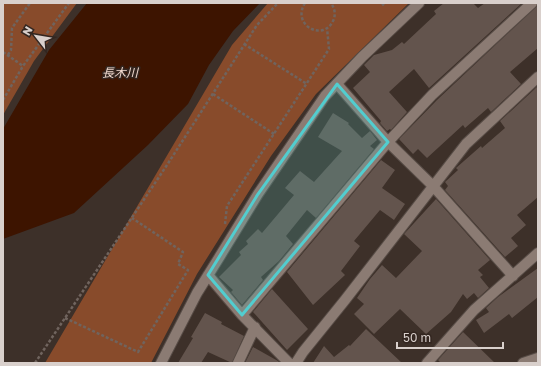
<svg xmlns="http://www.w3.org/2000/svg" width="541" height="366" font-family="'Golos Text','Noto Sans JP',sans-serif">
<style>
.green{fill:#884b2b}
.water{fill:#3d1400}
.building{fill:#63544d}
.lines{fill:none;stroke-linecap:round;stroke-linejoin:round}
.street-casing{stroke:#574c46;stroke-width:12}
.path{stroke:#70645e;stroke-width:2.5;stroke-dasharray:3 2;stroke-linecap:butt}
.street{stroke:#8b7b73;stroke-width:10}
.marked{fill:#52cdcf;fill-opacity:0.2;stroke:#52cdcf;stroke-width:3;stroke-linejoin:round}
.labels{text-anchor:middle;stroke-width:3;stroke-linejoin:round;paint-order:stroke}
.water-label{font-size:12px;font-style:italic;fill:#f3dbd0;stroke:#332620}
</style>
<rect width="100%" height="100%" fill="#3d3029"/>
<path class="green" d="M3,3H77L34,61L3,115Z
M268,3H409L316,94L271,156L197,274L151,363H45L232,45Z"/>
<path class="water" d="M87,3H260L233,31L209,65L188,104L148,145L74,213L3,239V129L49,50Z"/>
<path class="building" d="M444,3H473L478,8L485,3H522L429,88L414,69L389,92L407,112L391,130L390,129L387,131L380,123L381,121L353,88L370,72L364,65L374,55L392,50L402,42L404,44L436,14L434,11Z
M538,5V48L510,72L521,84L491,112L488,108L465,128L463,125L427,158L418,149L413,154L399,139L437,100Z
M538,86V197L517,215L526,225L511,238L518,246L505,257L445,190L448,186L445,182L458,170L456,168L481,146L482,148L505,128L500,121Z
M333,113L349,123L348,124L362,138L370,131L377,140L370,146L374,149L316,218L307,210L286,236L293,244L279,261L261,277L263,280L242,305L231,292L233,290L219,277L241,255L239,252L248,244L246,241L258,229L262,233L294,195L285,188L300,171L314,182L342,151L318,137Z
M381,160L395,170L382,188L405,204L394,220L380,210L354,241L360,246L341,271L345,275L313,305L287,272Z
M436,199L490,260L478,270L483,275L480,277L489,288L478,298L474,293L467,299L463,294L451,312L426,334L400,309L374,334L354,314L364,304L357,298L370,279L382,265L396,278L422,251L404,234Z
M538,268V297L512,318L509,314L484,333L476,320L489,312L486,308L498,297Z
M272,289L308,329L287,350L253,312Z
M205,313L222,322L221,324L244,336L232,363L208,352L201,363H178L193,338L191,337Z
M366,329L402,363H313L324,346L334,357L349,345L350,346Z
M463,332L495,363H441L438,360Z
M253,347L278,361L280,363H245Z"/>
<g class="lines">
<defs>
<path id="street" d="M337,84L388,142L433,186L513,276
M208,275L242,315L289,363
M242,315L388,142L432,95L532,3
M161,363L197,293L220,256L258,194L325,96L362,57L419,3
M238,363L255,327
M296,363L303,352L345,300L466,144L538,77
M427,363L474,310L538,253
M523,363L538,358"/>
</defs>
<use href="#street" class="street-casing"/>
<path class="path" d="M305,3C291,25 323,42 333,21C336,15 335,9 331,3
M382,3L385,7
M244,44L307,84
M3,52L23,66
M8,55L11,50L12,28L30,3
M213,94L274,134
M3,100L23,66L69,3
M225,224L227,206L329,49L327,28
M65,318L138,352L188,270L178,264L183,252L132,218
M35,363L167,165L257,25L278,3"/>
<use href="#street" class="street"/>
</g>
<path class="marked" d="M337,84L388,142L242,315L208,275L258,194Z"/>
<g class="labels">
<g class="water-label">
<text x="120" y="77">長木川</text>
</g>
</g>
<rect width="541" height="366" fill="none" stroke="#d9d0cc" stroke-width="8"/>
<g transform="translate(36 36) rotate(301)" stroke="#332620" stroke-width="3" paint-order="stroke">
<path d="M0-3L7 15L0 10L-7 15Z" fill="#d9d0cc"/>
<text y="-6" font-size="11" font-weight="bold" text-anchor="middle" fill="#d9d0cc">N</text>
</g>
<path d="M397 342v6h106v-6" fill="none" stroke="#d9d0cc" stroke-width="2"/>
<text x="403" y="342" font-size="12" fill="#d9d0cc" stroke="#332620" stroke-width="3" paint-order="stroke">50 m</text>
</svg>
